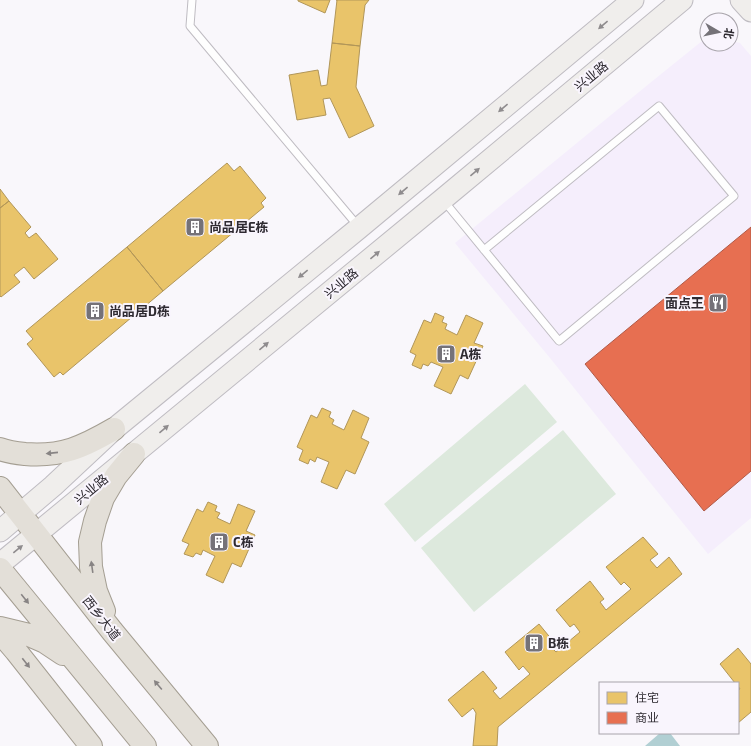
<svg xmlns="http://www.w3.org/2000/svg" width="751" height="746" font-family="'Exo 2','Noto Sans SC',sans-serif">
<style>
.built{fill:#f5eefc}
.green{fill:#dde9dd}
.water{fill:#b1cfd3}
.homes{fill:#e9c46a;stroke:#b19659}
.shops{fill:#e76f51;stroke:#b05a47}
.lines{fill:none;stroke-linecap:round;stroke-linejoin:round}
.lane-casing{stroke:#bfbcc2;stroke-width:9}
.secondary-casing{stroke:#bfbcc2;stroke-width:23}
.primary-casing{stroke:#a49e92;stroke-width:24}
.lane{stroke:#fefefe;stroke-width:7}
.secondary{stroke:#f0eeec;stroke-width:21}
.primary{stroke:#e3dfd8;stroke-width:22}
.oneway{fill:#8f8c8e}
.oneway2{fill:#888484}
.labels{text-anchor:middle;stroke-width:4;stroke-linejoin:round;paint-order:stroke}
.street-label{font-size:13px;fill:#2e2a31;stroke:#f9f5fd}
.poi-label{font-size:13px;font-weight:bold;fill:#2e2a31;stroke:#f9f5fd;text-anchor:start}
</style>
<rect width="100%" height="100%" fill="#f9f7fb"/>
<path class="built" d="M707,37V44H731V41L740,43L751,56V518L708,554L648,480L550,358L455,243L650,83Z"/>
<path class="green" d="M525,384L557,422L415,542L384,504Z
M563,430L616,494L474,612L421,548Z"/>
<path class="water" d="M660,733H670L680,746H645Z"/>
<path class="homes" d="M298,0H330L325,13L298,1Z
M336,0H369L365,5L360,46L332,43L337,0Z
M332,43L360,46L356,87L374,126L349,138L330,98L323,99L326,115L297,120L289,75L318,70L321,86L327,85Z
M227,163L234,171L240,166L266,198L261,203L264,207L163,291L127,247Z
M0,189L9,201L0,208Z
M9,201L31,227L25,233L29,238L36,233L58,259L34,279L24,267L14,275L20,282L1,297L0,296V208Z
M127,247L163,291L63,375L60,372L54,377L27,344L33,339L26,331Z
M435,313L444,317L442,322L447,324L445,329L457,335L466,315L483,323L474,343L483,346L468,379L460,375L451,394L434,386L443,367L431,362L428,366L423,364L421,369L412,365L416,355L410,352L424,320L431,323Z
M322,408L331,412L329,417L334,420L332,424L344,430L353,410L369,418L361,438L369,442L355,474L346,470L337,489L321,482L329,462L317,457L315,462L310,459L308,464L299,460L303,450L297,447L311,415L317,418Z
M208,502L217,506L215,511L220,513L217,518L230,524L238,504L255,511L246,531L255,535L241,567L232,563L223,583L206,575L215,556L203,550L201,555L196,553L193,557L184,554L189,544L182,541L197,509L203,512Z
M643,537L658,554L650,560L657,568L669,557L682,574L498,727L497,746H473L476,713L473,708L462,717L448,700L483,671L497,688L493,691L500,699L530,674L523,666L519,670L505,652L539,624L553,641L549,645L556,652L580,632L574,624L570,627L556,610L590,581L604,599L600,602L606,610L631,589L624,582L621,585L606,567Z
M738,648L751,664V712L738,723V690L740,689L738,686V683H735L720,664Z"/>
<path class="shops" d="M751,227V471L704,511L585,364Z"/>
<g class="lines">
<defs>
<path id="lane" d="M192,0L190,26L358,226
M444,201L559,341L734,196L659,106L484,250"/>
<path id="secondary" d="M741,0L751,11
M0,531L53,486L114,429L359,228L633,0
M0,564L443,199L682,0"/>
<path id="primary" d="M0,449C8,452 16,453 25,454C62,457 83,447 114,429
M0,488L112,631L207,746
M0,569L145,746
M104,611L96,591L91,567L90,542L95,521L103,498L116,476L134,454
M0,628L29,635L45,642L63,654
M0,635L4,637L16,651L91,746"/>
</defs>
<use href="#lane" class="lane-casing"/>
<use href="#secondary" class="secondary-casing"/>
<use href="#primary" class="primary-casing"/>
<use href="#lane" class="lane"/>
<use href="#secondary" class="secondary"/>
<use href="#primary" class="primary"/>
</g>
<defs><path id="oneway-solid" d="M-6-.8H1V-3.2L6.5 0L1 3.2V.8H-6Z"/></defs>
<g class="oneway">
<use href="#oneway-solid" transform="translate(603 25) rotate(140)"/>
<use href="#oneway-solid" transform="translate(503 108) rotate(140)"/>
<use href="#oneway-solid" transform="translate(475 172) rotate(-40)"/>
<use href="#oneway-solid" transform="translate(403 191) rotate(140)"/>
<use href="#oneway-solid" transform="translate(375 255) rotate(-40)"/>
<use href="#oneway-solid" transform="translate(303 274) rotate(141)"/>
<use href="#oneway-solid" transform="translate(264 346) rotate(-40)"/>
<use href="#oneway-solid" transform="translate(164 429) rotate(-40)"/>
<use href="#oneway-solid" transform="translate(18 549) rotate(-39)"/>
</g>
<g class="oneway2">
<use href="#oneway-solid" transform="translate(52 453) rotate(174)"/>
<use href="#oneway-solid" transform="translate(92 567) rotate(-98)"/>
<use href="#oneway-solid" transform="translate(25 599) rotate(51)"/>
<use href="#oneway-solid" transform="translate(26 663) rotate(52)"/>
<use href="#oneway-solid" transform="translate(158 685) rotate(-130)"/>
</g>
<defs>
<symbol id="building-square" viewBox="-11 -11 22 22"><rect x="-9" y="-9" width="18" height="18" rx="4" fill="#757278" stroke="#f9f5fd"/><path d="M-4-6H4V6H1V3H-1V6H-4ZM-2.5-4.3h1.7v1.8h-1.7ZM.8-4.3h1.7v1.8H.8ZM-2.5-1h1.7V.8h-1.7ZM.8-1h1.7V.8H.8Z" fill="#fff"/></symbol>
<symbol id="restaurant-square" viewBox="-11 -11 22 22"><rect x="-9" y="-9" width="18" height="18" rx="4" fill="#757278" stroke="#f9f5fd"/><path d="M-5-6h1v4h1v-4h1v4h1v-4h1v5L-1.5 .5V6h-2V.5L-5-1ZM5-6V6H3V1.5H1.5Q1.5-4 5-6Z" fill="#fff"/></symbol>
</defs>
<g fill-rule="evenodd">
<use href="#building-square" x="184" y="216" width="22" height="22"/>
<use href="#restaurant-square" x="707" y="292" width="22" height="22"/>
<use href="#building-square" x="84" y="300" width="22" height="22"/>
<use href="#building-square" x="435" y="343" width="22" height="22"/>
<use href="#building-square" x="208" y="531" width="22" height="22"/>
<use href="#building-square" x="523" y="632" width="22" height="22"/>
</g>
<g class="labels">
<g class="street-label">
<text transform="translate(591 76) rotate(-40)" y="5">兴业路</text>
<text transform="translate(341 283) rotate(-40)" y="5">兴业路</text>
<text transform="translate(91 489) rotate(-40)" y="5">兴业路</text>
<text transform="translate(102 618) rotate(52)" y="5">西乡大道</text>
</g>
<g class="poi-label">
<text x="209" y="232">尚品居E栋</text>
<text x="704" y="308" text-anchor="end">面点王</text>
<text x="109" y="316">尚品居D栋</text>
<text x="460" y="359">A栋</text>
<text x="233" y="547">C栋</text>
<text x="548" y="648">B栋</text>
</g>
</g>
<rect x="599" y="682" width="140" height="52" fill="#f9f5fd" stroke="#a8a4ab"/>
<rect x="607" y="692" width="20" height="12" fill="#e9c46a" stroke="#a8a4ab"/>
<text x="635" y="702" font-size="12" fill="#2e2a31">住宅</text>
<rect x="607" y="712" width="20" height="12" fill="#e76f51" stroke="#a8a4ab"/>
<text x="635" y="722" font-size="12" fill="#2e2a31">商业</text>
<g transform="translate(719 32) rotate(99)"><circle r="19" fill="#f9f5fd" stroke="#a8a4ab"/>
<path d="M0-3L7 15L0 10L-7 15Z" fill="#757278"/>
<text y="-6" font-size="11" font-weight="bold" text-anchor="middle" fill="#2e2a31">北</text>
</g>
</svg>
